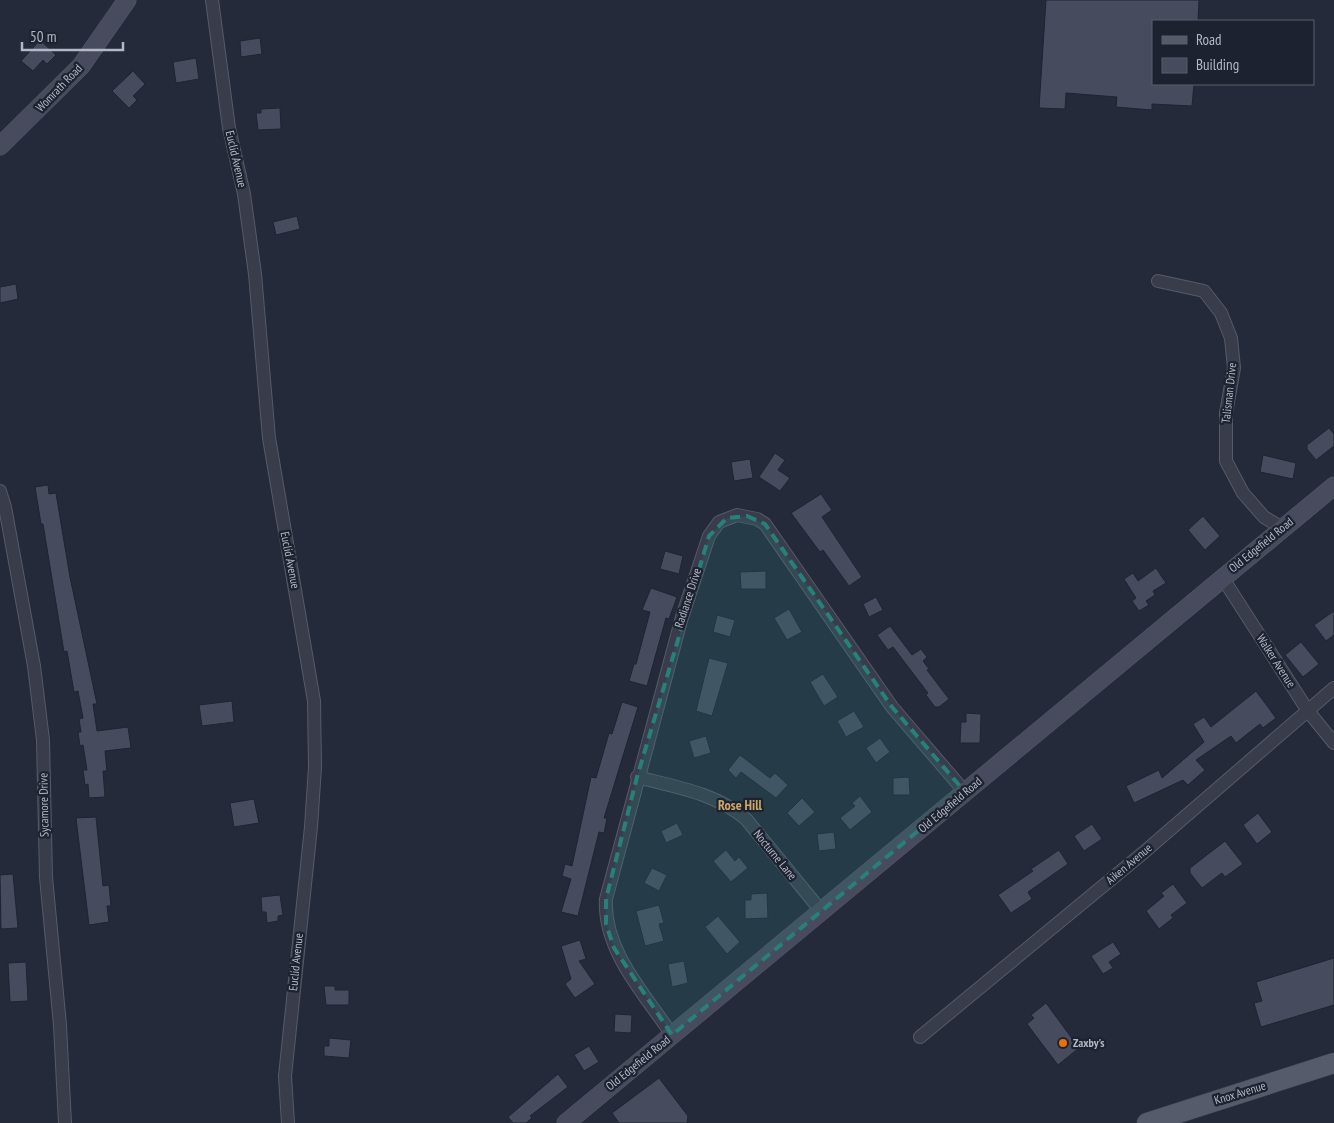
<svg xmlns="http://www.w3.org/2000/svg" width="1334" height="1123" font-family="'PT Sans Narrow',sans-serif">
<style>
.building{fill:#464b5e;stroke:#1f2432}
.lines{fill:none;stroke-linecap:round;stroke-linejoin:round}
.street-casing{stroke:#565a69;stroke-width:14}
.secondary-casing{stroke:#565a69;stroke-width:19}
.primary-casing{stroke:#414654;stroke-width:21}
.street{stroke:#383c4b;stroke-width:12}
.secondary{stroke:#474b5d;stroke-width:18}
.primary{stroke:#565b6b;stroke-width:20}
.marked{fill:#28807b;fill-opacity:0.2;stroke:#28807b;stroke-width:4;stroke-dasharray:10 6;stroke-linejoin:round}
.food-dot{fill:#e8710a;stroke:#1d2230;stroke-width:2}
.labels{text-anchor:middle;stroke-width:4.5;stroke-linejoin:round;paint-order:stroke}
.street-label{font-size:12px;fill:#b4b7c6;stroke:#1d2230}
.poi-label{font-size:12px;font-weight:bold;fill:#b4b7c6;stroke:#1d2230;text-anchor:start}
.neighbourhood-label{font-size:14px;font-weight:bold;fill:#cca769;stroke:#1d2230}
</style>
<rect width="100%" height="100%" fill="#252a3a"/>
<path class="building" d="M1046,0H1199L1198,21H1153V84H1194L1192,106L1152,104V110L1116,107L1117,97L1066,93L1065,109L1039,108Z
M260,38L262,54L241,57L240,41Z
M40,40L56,55L47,64L43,60L33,71L21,61Z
M196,58L199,79L176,83L173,62Z
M133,71L145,84L133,96L137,100L129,108L112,91Z
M280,108L281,129L258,130L256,113H261V109Z
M297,216L300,229L276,235L273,222Z
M16,284L18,299L0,303V287Z
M1329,428L1334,434V446L1316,460L1307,449V445Z
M775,453L785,460L778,470L790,478L780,491L759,477Z
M1263,455L1296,463L1293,479L1260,472Z
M750,459L753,478L734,481L731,462Z
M48,485L49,494L56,493L70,577L97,704H93L97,731L128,727L131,748L105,751L107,771H103L105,797L89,798L88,784L85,785L83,770H87L83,745L80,746L78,732H81L79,719L83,718L78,691L74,692L67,651L64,652L43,524H41L35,487Z
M821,494L832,510L822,517L862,577L849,586L823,550L820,552L791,513Z
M1203,516L1220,536L1205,550L1188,530Z
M665,551L683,556L679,574L660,569Z
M1156,568L1166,583L1153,591L1155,595L1146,601L1149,605L1139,611L1132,601L1136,598L1124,579L1133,573L1138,581Z
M766,571V589H741L740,572Z
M651,588L677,597L669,619L666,618L647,686L629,681L634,664H636L650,612L642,610Z
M876,597L883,610L869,617L863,604Z
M789,609L802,632L787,640L774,618Z
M1334,611V635L1326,641L1314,625Z
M717,615L735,620L730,637L713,632Z
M890,626L912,655L921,649L927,657L923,661L929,669L927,670L949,699L939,707H935L926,695L928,693L893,647L888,650L877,635Z
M1301,642L1319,664L1303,677L1285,655Z
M709,658L728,663L712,716L696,711Z
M823,674L838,697L824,706L810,682Z
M1256,691L1276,718L1263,728L1260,724L1236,743L1231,736L1196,760L1205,770L1188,785L1183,780L1134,803L1126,786L1159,770L1162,778L1204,742L1193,724L1204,717L1211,727Z
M232,701L234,722L202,726L199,705Z
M622,702L638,707L604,818H607L604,833L599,832L578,916L561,912L571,879L562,876L565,864L572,866L591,777L596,778L609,733L612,734Z
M854,711L864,727L846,737L837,721Z
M966,713L981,714L980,743H960L961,722H966Z
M706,736L711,753L694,758L689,741Z
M880,738L890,752L876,763L866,748Z
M740,755L770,778L775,773L788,785L776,798L741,772L736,778L728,770Z
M909,777L910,795H893V778Z
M860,796L872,812L850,830L840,818L855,806L852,803Z
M802,798L815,812L799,826L787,813Z
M254,799L259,823L234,827L230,803Z
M1258,813L1272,832L1257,844L1243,825Z
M96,817L103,886L109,885L111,906H107L109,922L89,925L76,818Z
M677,823L683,835L666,843L661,831Z
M1092,824L1102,839L1084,851L1074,836Z
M834,832L836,849L819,851L817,834Z
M1225,841L1243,864L1225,877L1222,873L1202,888L1190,873V868Z
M726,850L735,861L739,857L748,868L731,882L713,861Z
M1059,850L1068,864L1028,892L1032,899L1011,913L998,895L1033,871L1031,869Z
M652,868L667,875L659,891L644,883Z
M13,874L18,928L1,929L0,875Z
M1173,884L1187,903L1171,915L1173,918L1159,929L1146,911L1164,896L1161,893Z
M767,893L768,918L745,919V900H751V894Z
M280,895L283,915L278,916V921L267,923L266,912H262L261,897Z
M659,905L664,923L659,924L664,941L645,946L636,911Z
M718,916L740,942L727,954L705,927Z
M580,940L586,959L579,961L595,984L575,998L565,984L571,979L561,946Z
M1113,942L1121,954L1109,962L1113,968L1103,974L1091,956Z
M1334,958V1005L1261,1027L1254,1003L1262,1001L1256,982Z
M684,961L688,983L672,987L668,964Z
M26,962L28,1001L10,1002L8,963Z
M324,986H335V990H349V1005H326Z
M1046,1003L1079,1048L1058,1065L1027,1024L1034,1018L1031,1015Z
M615,1014L632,1015L631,1033L614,1032Z
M329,1038L351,1040L349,1058L324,1056V1046H329Z
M589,1046L599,1062L584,1071L574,1055Z
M558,1074L568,1087L530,1116L532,1118L526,1123H513L508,1117Z
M659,1078L688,1116L687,1123H619L612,1113Z"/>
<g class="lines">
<defs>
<path id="street" d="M212,0L229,128L244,194L255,274L269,438L314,701L315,767L311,827L285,1076L288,1123
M1158,281L1204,291L1221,313L1231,338L1234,368L1226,413V461L1243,493L1264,517L1282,528
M0,491L5,507L34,666L43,740L46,877L60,1025L65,1123
M1222,577L1308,711L1334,743
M637,777C676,787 715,793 746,819L822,912
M672,1035C645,994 603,951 606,899L682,617L709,536L719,522L737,515L757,519L765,524L892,707L965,792
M920,1037L1143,853L1334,688"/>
<path id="secondary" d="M0,146L81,66L127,0
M566,1123L1334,486"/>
<path id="primary" d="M1147,1123L1334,1063"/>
</defs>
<use href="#street" class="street-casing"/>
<use href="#secondary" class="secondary-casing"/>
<use href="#primary" class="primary-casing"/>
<use href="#street" class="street"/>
<use href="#secondary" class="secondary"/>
<use href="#primary" class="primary"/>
</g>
<path class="marked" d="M747,516L765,524L892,707L965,792L672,1035L614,948L606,924V899L637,777L709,536L727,518Z"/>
<circle class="food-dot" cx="1063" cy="1043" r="5"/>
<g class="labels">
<g class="street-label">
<text transform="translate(59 88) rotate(-46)" y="4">Womrath Road</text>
<text transform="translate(236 159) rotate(77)" y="4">Euclid Avenue</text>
<text transform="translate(1229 393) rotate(-84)" y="4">Talisman Drive</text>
<text transform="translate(1261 545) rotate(-39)" y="4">Old Edgefield Road</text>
<text transform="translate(290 560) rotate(79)" y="4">Euclid Avenue</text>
<text transform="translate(688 598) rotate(-72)" y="4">Radiance Drive</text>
<text transform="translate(1276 661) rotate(57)" y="4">Walker Avenue</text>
<text transform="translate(44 805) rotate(-91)" y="4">Sycamore Drive</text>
<text transform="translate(950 805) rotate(-40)" y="4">Old Edgefield Road</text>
<text transform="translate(775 855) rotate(51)" y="4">Nocturne Lane</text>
<text transform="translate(1129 864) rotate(-40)" y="4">Aiken Avenue</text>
<text transform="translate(296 962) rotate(-84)" y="4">Euclid Avenue</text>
<text transform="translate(638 1063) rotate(-39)" y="4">Old Edgefield Road</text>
<text transform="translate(1240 1093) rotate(-17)" y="4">Knox Avenue</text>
</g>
<g class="poi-label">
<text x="1073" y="1047">Zaxby's</text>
</g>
<g class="neighbourhood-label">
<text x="740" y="810">Rose Hill</text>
</g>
</g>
<rect x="1152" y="20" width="162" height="65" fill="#1d2230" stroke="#595e6c"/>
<rect x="1162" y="36" width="25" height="8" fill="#565b6b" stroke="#595e6c"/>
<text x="1196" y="45" font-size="15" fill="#b4b7c6">Road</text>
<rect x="1162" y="58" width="25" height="15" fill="#464b5e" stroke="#595e6c"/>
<text x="1196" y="70" font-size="15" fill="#b4b7c6">Building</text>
<path d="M22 42v8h101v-8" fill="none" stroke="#b4b7c6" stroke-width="2.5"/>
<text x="30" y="42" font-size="15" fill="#b4b7c6" stroke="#1d2230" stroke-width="4" paint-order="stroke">50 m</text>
</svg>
